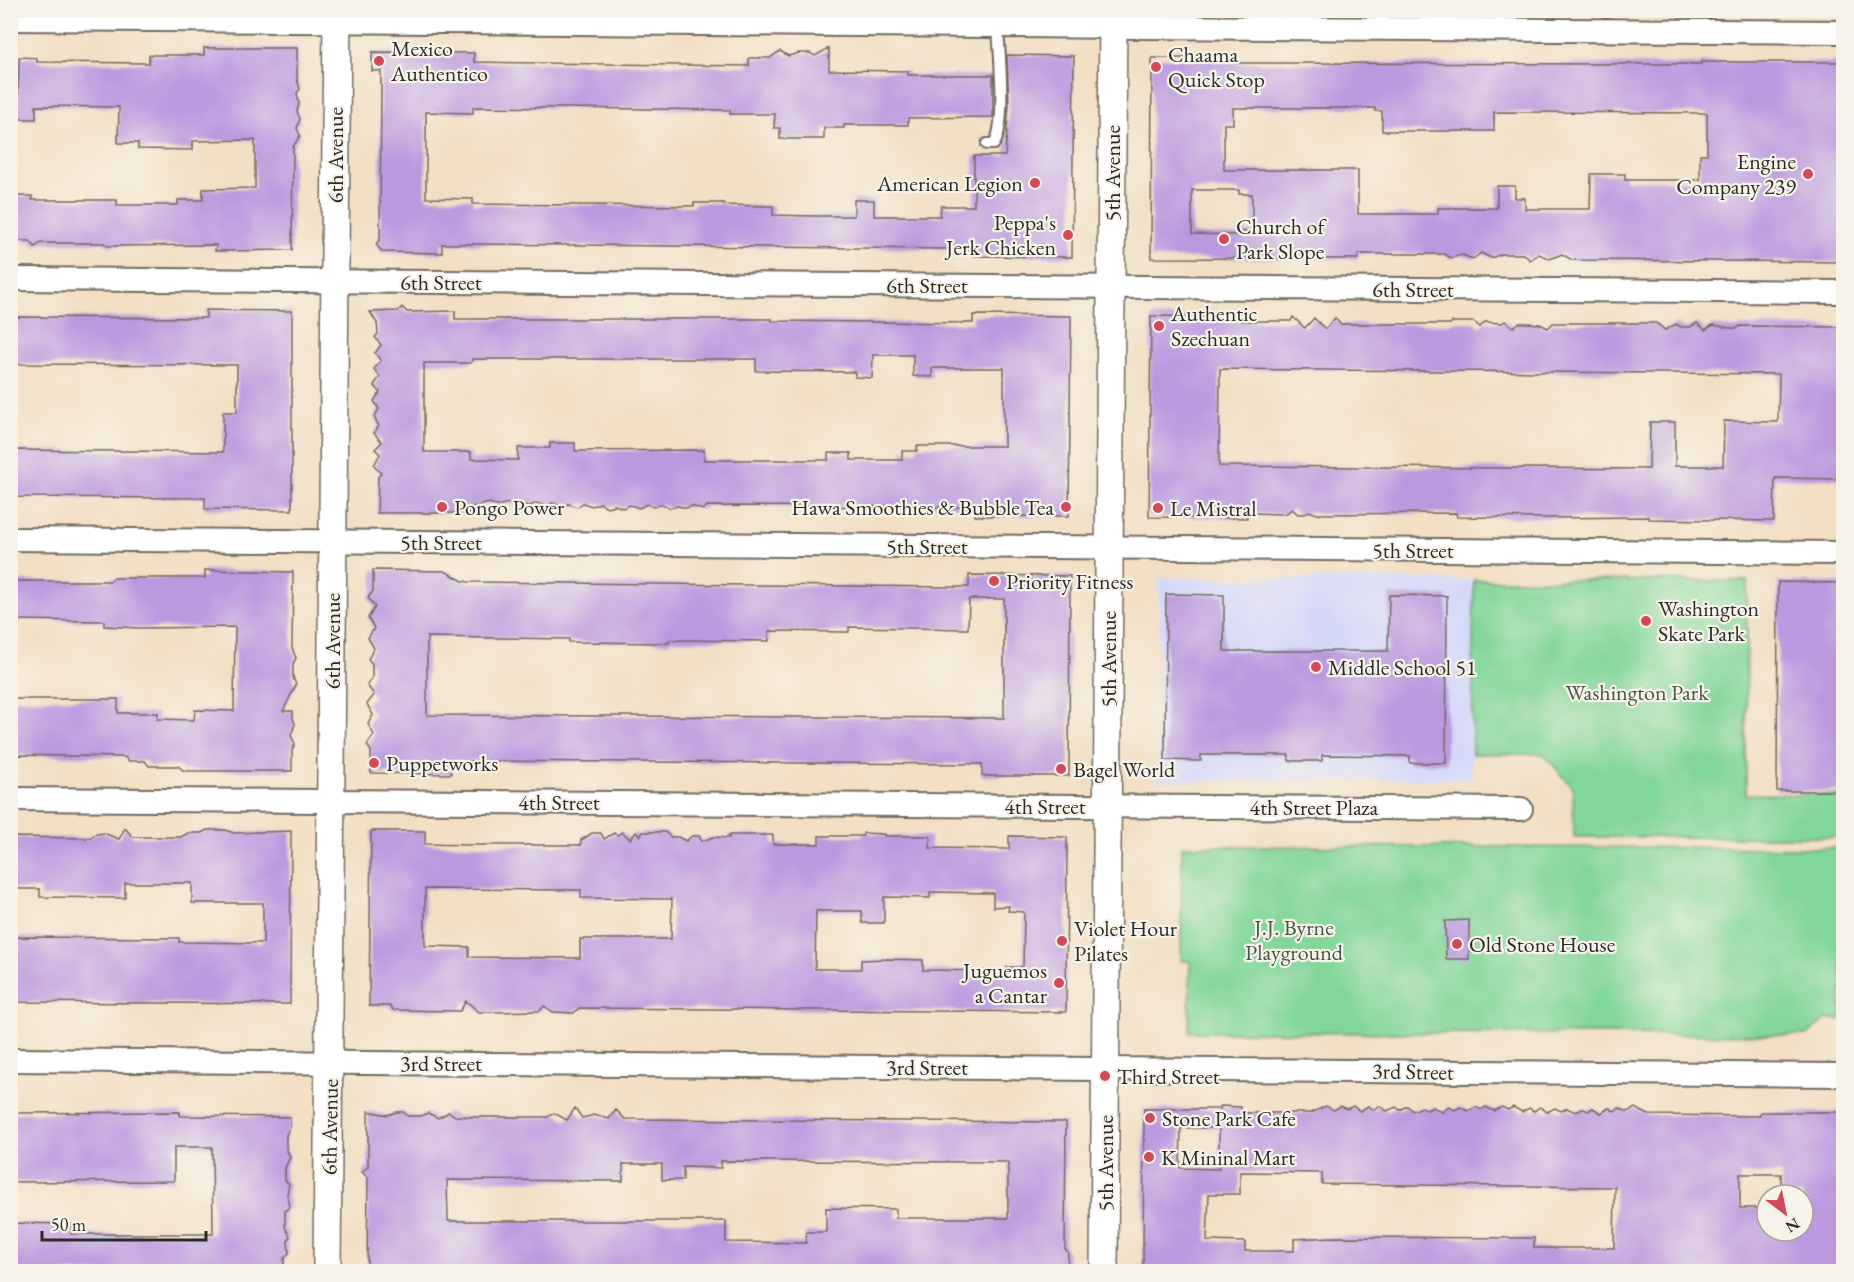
<svg xmlns="http://www.w3.org/2000/svg" width="1854" height="1282" font-family="'EB Garamond',serif">
<style>
.built{fill:#d5d8f9}
.green{fill:#81d69a;stroke:#568062;stroke-width:1.5}
.building{fill:#ba99df;fill-rule:evenodd}
.lines{fill:none;stroke-linecap:round;stroke-linejoin:round}
.service-casing{stroke:#716a61;stroke-width:14}
.minor-casing{stroke:#716a61;stroke-width:26}
.tertiary-casing{stroke:#716a61;stroke-width:30}
.service{stroke:#fff;stroke-width:10}
.minor{stroke:#fff;stroke-width:22}
.tertiary{stroke:#fff;stroke-width:27}
.poi-dot{fill:#d1495b;stroke:#f7f3e8;stroke-width:2}
.labels{text-anchor:middle;stroke-width:4.5;stroke-linejoin:round;paint-order:stroke}
.poi-label{font-size:22px;fill:#2b2b2b;stroke:#f7f3e8;text-anchor:start}
.street-label{font-size:22px;fill:#2b2b2b;stroke:#f7f3e8}
.park-label{font-size:22px;fill:#405647;stroke:#f7f3e8}
</style>
<rect width="100%" height="100%" fill="#f7f3e8"/>
<filter id="ink" filterUnits="userSpaceOnUse"><feTurbulence type="fractalNoise" baseFrequency=".0167" numOctaves="2"/><feDisplacementMap in="SourceGraphic" scale="12" xChannelSelector="R" yChannelSelector="G"/><feConvolveMatrix kernelMatrix="1 2 1 2 8 2 1 2 1" color-interpolation-filters="sRGB"/></filter>
<filter id="wash" filterUnits="userSpaceOnUse"><feTurbulence type="fractalNoise" baseFrequency=".008" numOctaves="4" result="noise"/><feDisplacementMap in="SourceGraphic" scale="24" xChannelSelector="R" yChannelSelector="G"/><feGaussianBlur stdDeviation="1.35" result="paint"/><feColorMatrix in="noise" values="0 0 0 0 0 0 0 0 0 0 0 0 0 0 0 0 0 1.4 0 .05"/><feComposite in="paint" operator="in"/></filter>
<g filter="url(#wash)">
<rect width="100%" height="100%" fill="#f2dfc4"/>
<path class="built" d="M1159,578L1474,580L1472,779L1158,781Z"/>
<path class="green" d="M1474,580L1747,581L1746,794L1842,795L1843,837H1574L1573,788L1544,754H1472Z
M1182,846L1843,848L1841,1019H1826L1807,1035L1189,1032L1190,961H1181Z"/>
<g id="blocks">
<path class="building" d="M204,48H297V79L300,89L297,93L299,104L297,111L300,119L297,128L300,136L293,147L292,250L215,251L216,245L108,246L104,243H41L35,247L30,241H10V196H32V200H117V205H178V200H203V189L255,188V140L193,141V150L138,149V143H118L119,107L36,106V119H18L19,57L37,58V62L149,63V55H204Z
M829,48V70L908,71V75H993V117L908,118V125H844V128H824V139H780V128H774L775,114H730V110L473,107V113L426,112V198L473,199V204L694,206V203H724V205L773,206V215L813,216H854V200H874V216H940L941,206H974V156H1005L1009,105L1007,55L1074,56L1072,257L973,256V249H953L473,244H442V253L382,252L376,244L380,239L381,71H372V52L474,53V62L749,66V58H770L780,51L788,56L799,53H810L815,56Z
M1152,58H1233V63H1268L1664,64H1701V62H1844V262L1572,260L1562,254L1550,259L1539,254L1530,260L1524,254H1502L1491,258L1481,253L1473,259L1462,255L1451,258L1444,254H1358V259L1151,258ZM1233,108H1375V111H1382V131H1494V112L1707,113V154H1700V180H1625V174H1591L1590,209H1525V198H1515V186H1497V208H1438V214H1358V170H1224V124H1233ZM1192,190H1239V194H1252V232H1238V235L1192,234Z
M402,307L407,312L455,311V319H772V321L973,323V315L1071,316L1069,516H975L976,507L707,506L703,510L692,506L686,508L678,506L669,508L662,504L653,507L647,504L639,508L630,505L623,508L615,505L607,507L600,503L592,506L583,503L577,507L569,504L560,506L553,503L545,506L537,503L530,506L518,504L513,506L508,503L497,506L490,503L471,507V513H377L378,477L381,473L374,465L380,454L375,449L382,442L374,433L379,426L374,417L379,409L374,401L380,392L374,385L380,377L374,369L381,361L375,353L381,345L375,337L378,334L377,323L370,312L398,311ZM873,355H913V376L932,377V368H1004V446H917V451H902V460H851V453H828V460H704V450L575,451V443H550V448H518V460L471,459V452H424V363H471L472,359H756V371L855,372V377L872,378Z
M206,310L292,311V510L205,509V498L10,497V450L223,452V412H237V365L10,364V317L206,318Z
M1151,316L1241,317V321H1291L1293,317L1305,328L1314,318L1325,329L1335,318L1340,324H1450L1452,322H1474L1480,327L1485,322L1502,323L1505,321L1513,327L1519,323H1526L1540,324L1548,328L1553,323H1656L1665,330L1676,324L1681,327H1690L1697,323L1705,330L1713,325L1730,328H1738L1740,326L1844,327V479L1775,478L1774,521L1649,519V517L1544,518L1457,517L1456,513L1317,514L1309,511L1305,514H1298L1292,509L1285,514L1247,513V518L1149,517ZM1220,369L1779,374L1778,422L1724,421L1723,466H1675V422H1650L1649,469L1219,466Z
M205,570L293,572L292,648L296,658L293,664V677L296,685L283,711H293V718L295,724L291,735L295,744L292,751V771H184L178,766H149L145,761H128L125,757L10,755V699H118V713H158L157,719L194,720L195,710L234,711L235,627L138,628L104,626V621L10,620V581H111L113,578H205Z
M373,570L445,571L463,581L469,582L950,587H969V575L1070,576L1069,776H982V764L469,761H451V774L371,773V751L367,745L374,735L368,724L373,715L367,704L374,695L367,685L372,678V664L368,659L374,648L368,638L374,628L368,618L375,607L368,598L373,591ZM969,599H1004V718L427,715V637L569,639V642L669,643V640L769,641V631L849,632V627L968,629Z
M1778,582L1843,583L1842,791H1777Z
M1166,594L1224,595V651H1388L1389,595L1447,596L1446,763H1410V756L1322,755V761H1289V755H1201V761L1165,760Z
M125,828L133,837H181L188,833H201L207,830H225L234,833L291,831L290,1004L10,1002V937L179,938V942L263,943V903H192V883H125V898L40,897V889H10V837L89,838L96,834L104,833L119,839Z
M371,831H425V844L468,845H581V840L592,833H601L604,839L614,833L617,835L622,832L630,839L636,832L640,836L643,832H665L671,837H678L686,841L692,836H699L702,841L713,837L729,838V835H773V844H819V836H863V833L884,834V836H930V848L1009,849V836L1067,837L1066,1012L579,1008L574,1013L553,1012L544,1006L540,1011L495,1012H479L466,1001L460,1011L393,1010L390,1006H369ZM425,889L581,890V898L672,899L671,939H580V958L469,957V947L425,946ZM930,892L993,893V907L1009,906L1008,911L1024,912L1023,967H1007L1008,971L923,970V960L886,959L861,960V969H815L816,911H862V923H884V897L930,898Z
M1469,920V959H1446L1445,921Z
M1220,1106L1241,1107V1113H1311L1326,1106L1334,1110L1341,1106L1347,1109L1353,1106L1360,1111L1368,1106L1374,1110L1379,1106L1387,1111L1396,1107L1400,1110L1407,1106L1413,1111L1422,1107L1427,1110L1433,1107L1442,1112L1449,1107L1455,1110L1460,1107L1468,1111L1476,1107L1481,1110L1486,1107L1494,1111L1502,1107L1508,1110L1513,1107L1522,1112L1529,1108L1534,1111L1540,1107L1547,1112L1555,1108L1561,1111L1567,1108L1575,1112L1582,1108L1588,1111L1593,1108L1601,1113L1609,1108L1614,1111L1620,1108L1628,1112L1635,1108L1649,1115L1760,1116V1112H1841L1839,1272H1143L1144,1109H1220ZM1181,1128H1219V1169L1180,1168ZM1240,1172L1322,1173V1184L1615,1187L1614,1248H1534V1238L1334,1237L1294,1239V1251H1245V1242L1207,1241L1209,1194H1240ZM1740,1174H1781V1195H1803V1231H1767V1208H1740Z
M575,1108L582,1118L594,1115L609,1119L616,1110L625,1119L1066,1122L1065,1249L1068,1252L1067,1272H367L368,1178L362,1172L368,1167V1111L388,1115L396,1112H403L408,1116H420L428,1113L438,1118L449,1112L455,1116L476,1117H548L554,1113L567,1120ZM721,1161L1008,1162V1218H896V1209L826,1208V1232H806V1243L726,1242V1221H448L447,1180L623,1181V1164H662V1180H683V1167L721,1168Z
M180,1112V1116L290,1117V1127L286,1135V1148L290,1157L285,1168V1180L289,1184L287,1194L290,1207L285,1211V1227L290,1236L288,1241L289,1253L284,1259V1272H10V1223L71,1224V1234H213L212,1147H174V1181L10,1182V1113Z"/>
</g>
</g>
<g filter="url(#ink)">
<use href="#blocks" fill-opacity="0" stroke="#716a61" stroke-width="1.5"/>
<g class="lines">
<defs>
<path id="service" d="M987,144H994C1007,124 999,52 998,26"/>
<path id="minor" d="M10,19L1844,32
M10,279L1844,292
M10,539L1844,553
M10,799L1521,809
M10,1060L1844,1075"/>
<path id="tertiary" d="M327,1272L337,10
M1104,1272L1113,10"/>
</defs>
<use href="#service" class="service-casing"/>
<use href="#minor" class="minor-casing"/>
<use href="#tertiary" class="tertiary-casing"/>
<use href="#service" class="service"/>
<use href="#minor" class="minor"/>
<use href="#tertiary" class="tertiary"/>
</g>
</g>
<g class="poi-dot">
<circle cx="379" cy="61" r="6"/>
<circle cx="1156" cy="67" r="6"/>
<circle cx="1808" cy="174" r="6"/>
<circle cx="1035" cy="183" r="6"/>
<circle cx="1068" cy="235" r="6"/>
<circle cx="1224" cy="239" r="6"/>
<circle cx="1159" cy="326" r="6"/>
<circle cx="442" cy="507" r="6"/>
<circle cx="1066" cy="507" r="6"/>
<circle cx="1158" cy="508" r="6"/>
<circle cx="994" cy="581" r="6"/>
<circle cx="1646" cy="621" r="6"/>
<circle cx="1316" cy="667" r="6"/>
<circle cx="374" cy="763" r="6"/>
<circle cx="1061" cy="769" r="6"/>
<circle cx="1062" cy="941" r="6"/>
<circle cx="1457" cy="944" r="6"/>
<circle cx="1059" cy="983" r="6"/>
<circle cx="1105" cy="1076" r="6"/>
<circle cx="1150" cy="1118" r="6"/>
<circle cx="1149" cy="1157" r="6"/>
</g>
<g class="labels">
<g class="poi-label">
<text x="391" y="56">Mexico<tspan x="391" dy="25">Authentico</tspan></text>
<text x="1168" y="62">Chaama<tspan x="1168" dy="25">Quick Stop</tspan></text>
<text x="1796" y="169" text-anchor="end">Engine<tspan x="1796" dy="25">Company 239</tspan></text>
<text x="1023" y="191" text-anchor="end">American Legion</text>
<text x="1056" y="230" text-anchor="end">Peppa's<tspan x="1056" dy="25">Jerk Chicken</tspan></text>
<text x="1236" y="234">Church of<tspan x="1236" dy="25">Park Slope</tspan></text>
<text x="1171" y="321">Authentic<tspan x="1171" dy="25">Szechuan</tspan></text>
<text x="454" y="515">Pongo Power</text>
<text x="1054" y="515" text-anchor="end">Hawa Smoothies &amp; Bubble Tea</text>
<text x="1170" y="516">Le Mistral</text>
<text x="1006" y="589">Priority Fitness</text>
<text x="1658" y="616">Washington<tspan x="1658" dy="25">Skate Park</tspan></text>
<text x="1328" y="675">Middle School 51</text>
<text x="386" y="771">Puppetworks</text>
<text x="1073" y="777">Bagel World</text>
<text x="1074" y="936">Violet Hour<tspan x="1074" dy="25">Pilates</tspan></text>
<text x="1469" y="952">Old Stone House</text>
<text x="1047" y="978" text-anchor="end">Juguemos<tspan x="1047" dy="25">a Cantar</tspan></text>
<text x="1117" y="1084">Third Street</text>
<text x="1162" y="1126">Stone Park Cafe</text>
<text x="1161" y="1165">K Mininal Mart</text>
</g>
<g class="street-label">
<text transform="translate(335 155) rotate(-90)" y="8">6th Avenue</text>
<text transform="translate(1112 173) rotate(-90)" y="8">5th Avenue</text>
<text x="441" y="290">6th Street</text>
<text x="927" y="293">6th Street</text>
<text x="1413" y="297">6th Street</text>
<text x="441" y="550">5th Street</text>
<text x="927" y="554">5th Street</text>
<text x="1413" y="558">5th Street</text>
<text transform="translate(332 641) rotate(-90)" y="8">6th Avenue</text>
<text transform="translate(1108 659) rotate(-90)" y="8">5th Avenue</text>
<text x="559" y="810">4th Street</text>
<text x="1045" y="814">4th Street</text>
<text x="1314" y="815">4th Street Plaza</text>
<text x="441" y="1071">3rd Street</text>
<text x="927" y="1075">3rd Street</text>
<text transform="translate(1413 1071) rotate(1)" y="8">3rd Street</text>
<text transform="translate(329 1127) rotate(-89)" y="8">6th Avenue</text>
<text transform="translate(1105 1163) rotate(-90)" y="8">5th Avenue</text>
</g>
<g class="park-label">
<text x="1637" y="700">Washington Park</text>
<text x="1294" y="935">J.J. Byrne<tspan x="1294" dy="25">Playground</tspan></text>
</g>
</g>
<rect width="1854" height="1282" fill="none" stroke="#f7f3e8" stroke-width="36"/>
<g transform="translate(1785 1213) rotate(148)"><circle r="28" fill="#f7f3e8" stroke="#a5a39c" stroke-width="1.5"/>
<path d="M0-4.5L10 22L0 15L-10 22Z" fill="#d1495b"/>
<text y="-9" font-size="16" font-weight="bold" text-anchor="middle" fill="#2b2b2b">N</text>
</g>
<path d="M42 1231v9h164v-9" fill="none" stroke="#2b2b2b" stroke-width="3"/>
<text x="51" y="1231" font-size="18" fill="#2b2b2b" stroke="#f7f3e8" stroke-width="4.5" paint-order="stroke">50 m</text>
</svg>
